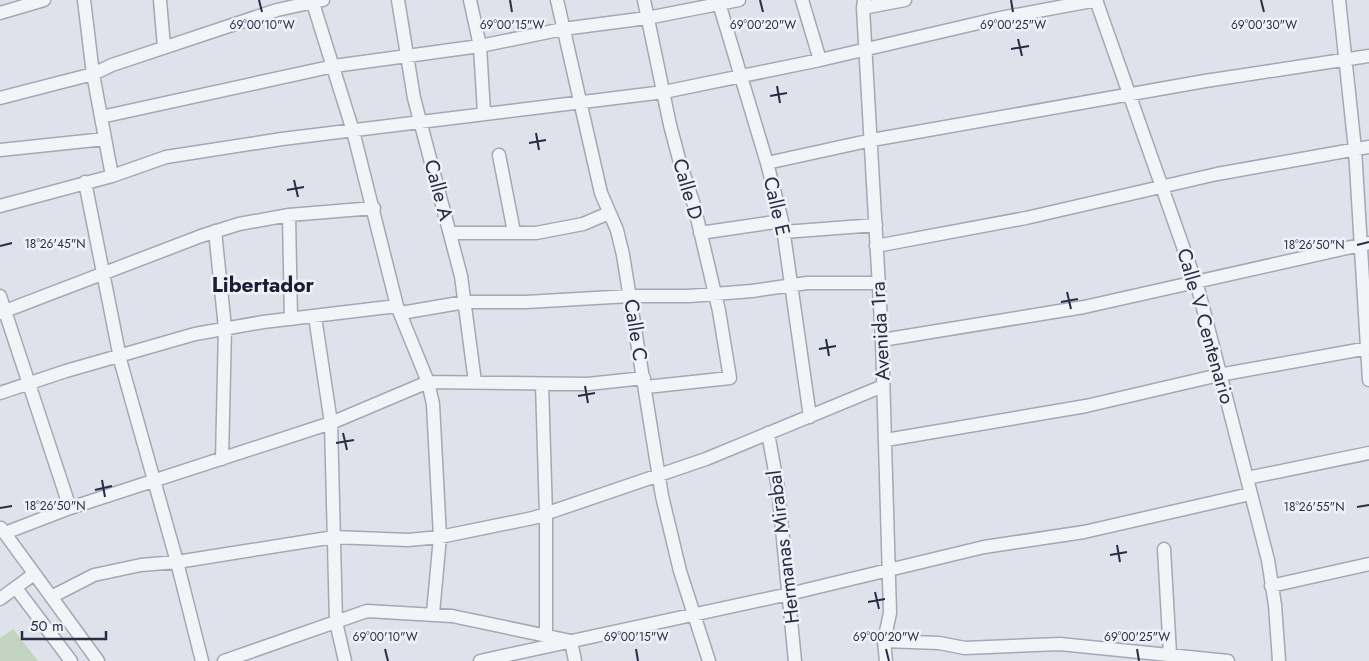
<svg xmlns="http://www.w3.org/2000/svg" width="1369" height="661" font-family="Jost,sans-serif">
<style>
.green{fill:#c2d4c0}
.lines{fill:none;stroke-linecap:round;stroke-linejoin:round}
.minor-casing{stroke:#a4a8b4;stroke-width:15}
.minor{stroke:#f3f4f8;stroke-width:12}
.ticks{fill:none;stroke:#272d42;stroke-width:2}
.labels{text-anchor:middle;stroke-width:5;stroke-linejoin:round;paint-order:stroke}
.street-label{font-size:20px;fill:#272d42;stroke:#eff1f7}
.neighbourhood-label{font-size:21px;font-weight:bold;fill:#191e33;stroke:#eff1f7}
.ticks-label{font-size:12px;text-anchor:middle;fill:#272d42;stroke:#eff1f7;stroke-width:5;stroke-linejoin:round;paint-order:stroke}
</style>
<rect width="100%" height="100%" fill="#dfe2ea"/>
<path class="green" d="M13,629L38,661H0V638Z"/>
<g class="lines">
<defs>
<path id="minor" d="M84,0L93,74L112,176
M160,0L164,47
M312,0L353,131L397,306L428,382L433,404L440,537L433,613
M398,0L414,98L461,276L475,382
M470,0L480,46L484,113
M557,0L601,193L617,230L623,255L662,496L680,571L709,661
M644,0L670,125L679,159L694,205L719,311L730,378L646,387
M718,0L767,163L782,221L810,417
M802,0L820,60
M864,0L863,8L882,340L890,613L884,641L886,661
M1096,0L1199,292L1268,560L1275,605L1279,661
M1339,0L1355,149L1369,380
M863,8L905,0
M0,13L44,0
M0,98L93,74L112,65L277,10L323,0
M101,117L334,66L480,46L563,29L647,18L739,0
M0,150L105,139
M499,155L514,232
M767,163L872,140L1205,81L1369,56
M85,182L121,363L177,562L202,661
M0,206L112,176L166,157L282,139L664,92L820,60L1000,18L1097,0
M289,215L291,319
M215,231L225,328L222,459
M784,232L876,225
M450,233H536L583,224L609,213
M700,233L782,221
M876,246L1026,218L1217,174L1369,147
M0,296L70,508
M0,313L201,236L239,224L289,215L374,208
M401,313L465,302H526L630,296H689L752,291L807,283H878
M315,317L331,423L336,622L345,661
M882,340L1084,307L1369,243
M542,384L546,515V636
M0,393L66,371L195,334L263,322L397,306
M768,433L778,488L795,661
M886,440L1086,406L1219,375L1369,348
M1247,478L1369,453
M1,528L98,661
M5,533L70,508L331,423L428,382L588,384L644,378
M1164,549L1170,654
M1271,586L1369,564
M16,588L71,661
M51,597L94,575L141,565L177,562L334,537L408,540L440,537L533,518L706,459L883,386
M0,599L34,574
M884,641L939,643L965,648L1060,644L1228,661
M224,661L367,611L452,616L571,641L575,661
M480,661L789,594L984,547L1084,532L1250,494"/>
</defs>
<use href="#minor" class="minor-casing"/>
<use href="#minor" class="minor"/>
</g>
<path class="ticks" d="M259,0L262,12M510,0L512,12M760,0L763,12M1011,0L1013,12M1261,0L1264,12M1018,39L1022,56M1011,49L1029,46M777,86L780,103M770,96L787,93M536,133L539,150M529,143L546,140M294,180L298,197M287,190L304,187M1357,245L1369,242M0,246L12,243M1067,292L1071,309M1061,302L1078,299M826,339L829,356M819,349L836,346M585,386L588,403M578,396L595,393M343,433L347,450M336,443L354,440M102,480L105,497M95,490L112,486M1357,507L1369,505M0,508L12,506M1117,545L1120,562M1110,555L1127,552M875,592L879,609M868,602L885,599M385,649L388,661M636,649L638,661M886,649L889,661M1137,649L1139,661"/>
<g class="labels">
<g class="street-label">
<text transform="translate(688 189) rotate(74)" y="7">Calle D</text>
<text transform="translate(439 190) rotate(75)" y="7">Calle A</text>
<text transform="translate(777 206) rotate(77)" y="7">Calle E</text>
<text transform="translate(1206 326) rotate(74)" y="7">Calle V Centenario</text>
<text transform="translate(636 330) rotate(81)" y="7">Calle C</text>
<text transform="translate(880 331) rotate(-93)" y="7">Avenida 1ra</text>
<text transform="translate(783 547) rotate(-97)" y="7">Hermanas Mirabal</text>
</g>
<g class="neighbourhood-label">
<text x="263" y="292">Libertador</text>
</g>
</g>
<g class="ticks-label">
<text x="262" y="29">69°00'10"W</text>
<text x="512" y="29">69°00'15"W</text>
<text x="763" y="29">69°00'20"W</text>
<text x="1013" y="29">69°00'25"W</text>
<text x="1264" y="29">69°00'30"W</text>
<text x="55" y="248">18°26'45"N</text>
<text x="1314" y="249">18°26'50"N</text>
<text x="55" y="510">18°26'50"N</text>
<text x="1314" y="511">18°26'55"N</text>
<text x="385" y="641">69°00'10"W</text>
<text x="636" y="641">69°00'15"W</text>
<text x="886" y="641">69°00'20"W</text>
<text x="1137" y="641">69°00'25"W</text>
</g>
<path d="M22 631v8h84v-8" fill="none" stroke="#272d42" stroke-width="2.5"/>
<text x="30" y="631" font-size="15" fill="#272d42" stroke="#eff1f7" stroke-width="4" paint-order="stroke">50 m</text>
</svg>
